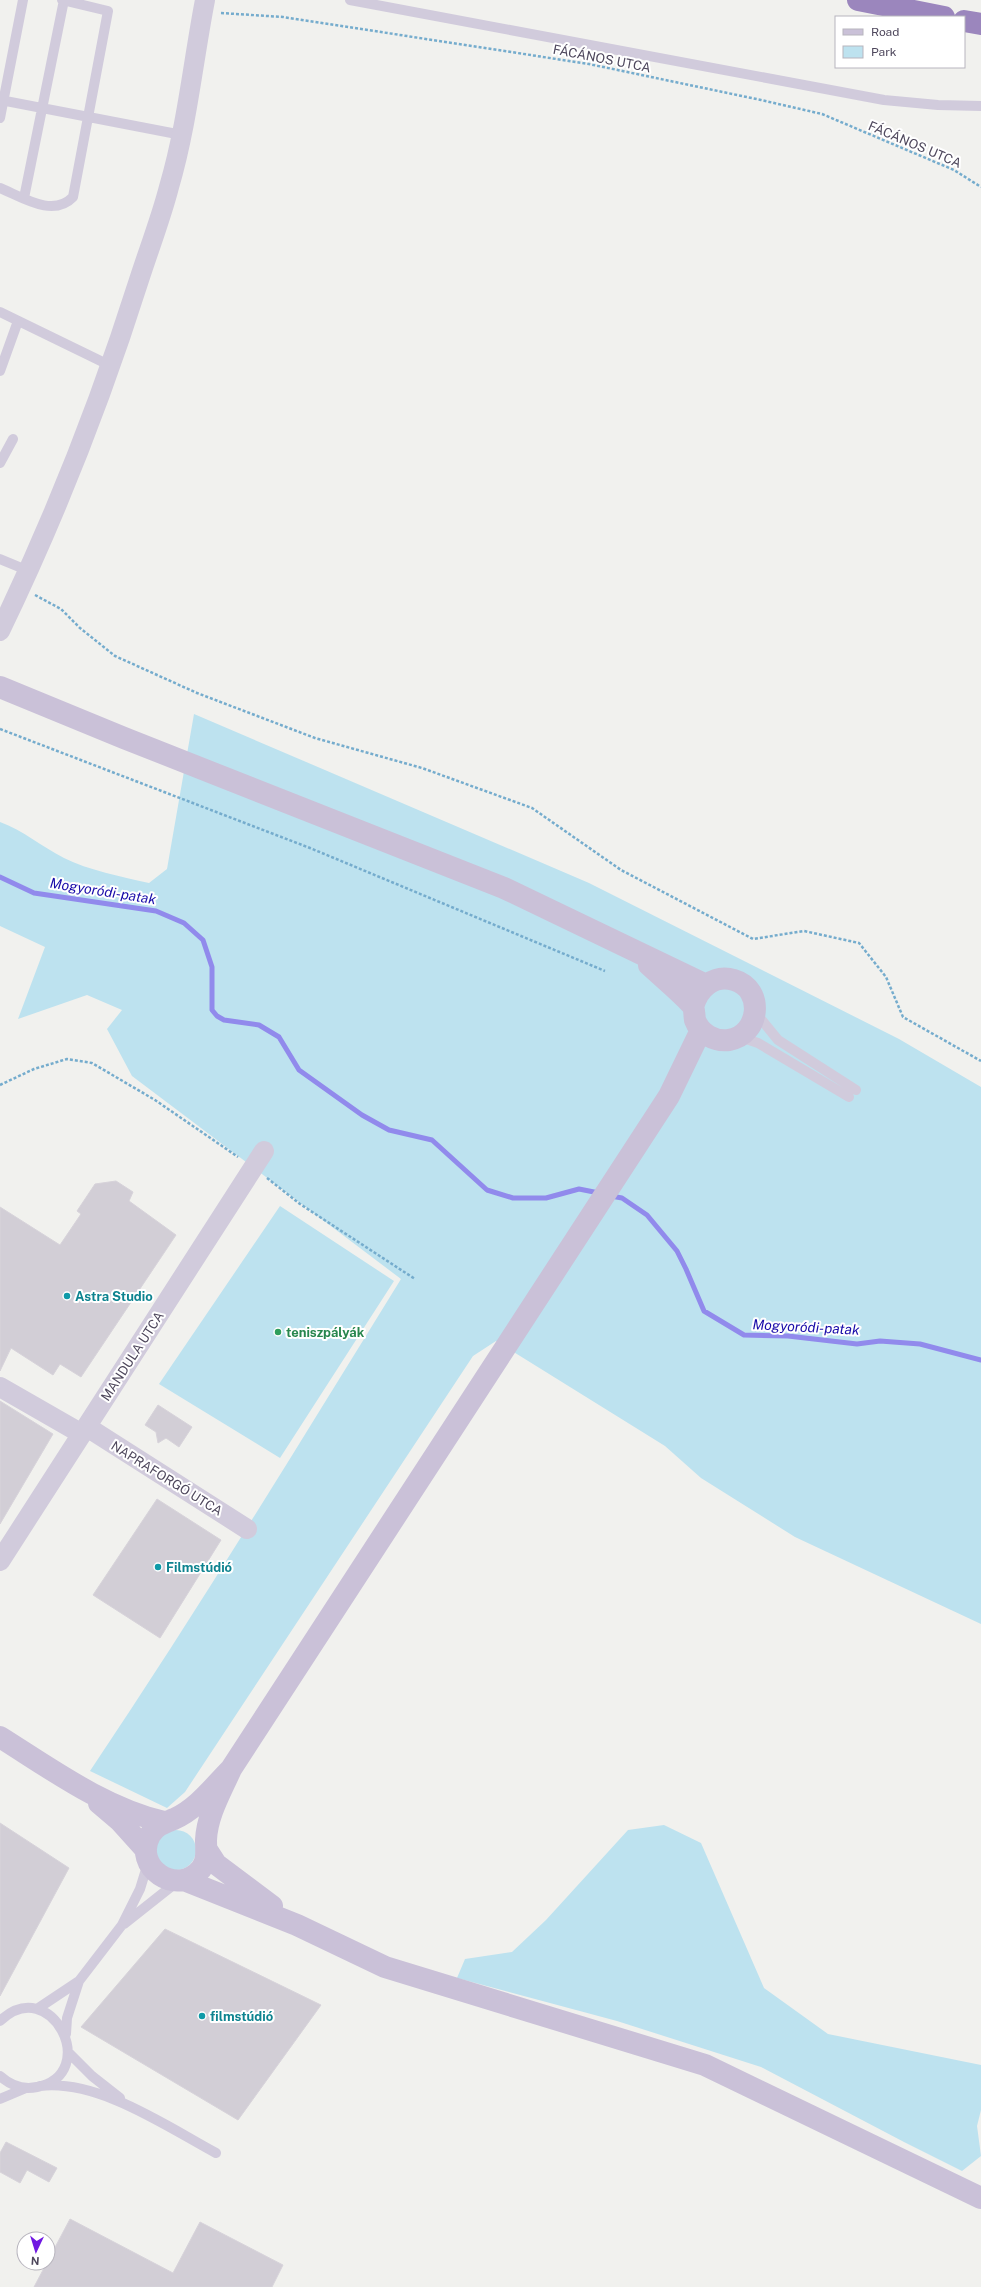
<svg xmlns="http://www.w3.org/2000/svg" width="981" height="2287" font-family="'Public Sans',sans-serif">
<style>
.green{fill:#bde2ef}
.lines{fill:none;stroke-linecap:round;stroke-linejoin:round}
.stream{stroke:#918aec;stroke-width:5}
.building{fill:#d2ced6;stroke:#d7d3da}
.path{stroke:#75accd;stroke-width:2.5;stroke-dasharray:3 2;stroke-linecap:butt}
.service{stroke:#d1cbdc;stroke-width:10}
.minor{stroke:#d1cbdc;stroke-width:20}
.secondary{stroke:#cac1d8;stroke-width:22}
.motorway{stroke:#9b86bd;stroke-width:22}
.culture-dot{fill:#0f9aa8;stroke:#fff;stroke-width:1.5}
.leisure-dot{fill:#2e9e5b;stroke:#fff;stroke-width:1.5}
.labels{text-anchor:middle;stroke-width:4;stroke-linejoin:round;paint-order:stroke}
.street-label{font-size:13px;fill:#4e475c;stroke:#fff}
.culture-label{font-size:13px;font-weight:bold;fill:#0d838f;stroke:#fff;text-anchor:start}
.leisure-label{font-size:13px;font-weight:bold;fill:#27864d;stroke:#fff;text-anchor:start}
.water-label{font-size:14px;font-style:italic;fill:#190ca9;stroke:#fff}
</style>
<rect width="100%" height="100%" fill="#f1f1ee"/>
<path class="green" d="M194,714L589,883L899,1039L981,1087V1624L795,1537L701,1478L665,1446L496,1341L473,1356L185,1792L167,1808L90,1771C198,1610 299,1444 401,1279L132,1076L107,1029L122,1010L87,995L18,1019L45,947L0,926V822C23,830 42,847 64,858C88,870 122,877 149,883L167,869Z
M280,1206L394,1281L280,1458L159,1384Z
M664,1825L701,1843L764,1988L828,2034L981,2065V2110L977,2126L981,2156L962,2171L904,2142L761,2067L617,2021L457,1978L465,1959L512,1952L546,1920L628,1830Z
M156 1850a20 20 0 1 1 40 0a20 20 0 1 1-40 0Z"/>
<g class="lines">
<path class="stream" d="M0,877L34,893L156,911L184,923L203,940L212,967V1010L217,1016L224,1020L259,1025L279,1037L299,1070L362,1115L389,1130L432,1140L487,1190L513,1198H546L579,1189L599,1193
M611,1196L622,1198L647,1215L677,1251L686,1269L704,1311L744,1335L788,1336L857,1344L880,1341L920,1344L981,1360"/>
</g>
<path class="building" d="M116,1181L133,1192L129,1201L176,1235L81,1377L60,1364L53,1375L11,1348L0,1371V1207L60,1245L81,1214L77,1211L95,1184Z
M0,1401L53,1434L0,1524Z
M158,1405L192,1427L179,1447L166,1438L158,1443L156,1432L145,1425Z
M157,1499L221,1540L160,1638L93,1595Z
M0,1823L69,1868L0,1996Z
M165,1929L321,2005L238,2120L81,2027Z
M6,2142L57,2168L49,2182L27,2170L20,2183L0,2172V2153Z
M70,2219L173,2273L200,2222L283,2265L272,2287H34Z"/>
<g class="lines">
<path class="path" d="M221,13L283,17L589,64L761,100L822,114L954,170L981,187
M35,595L61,609L80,628L115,656L197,693L315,738L422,768L532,808L621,870L753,939L804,931L859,943L886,977L903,1017L981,1061
M0,729L310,848L605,971
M0,1085L34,1069L67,1059L92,1063L155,1100L238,1157
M267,1178L300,1204L415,1279"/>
<path class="service" d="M350,0L884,100L938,105L981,106
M0,100L182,135
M0,118L23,0
M0,188C22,197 53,218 73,197L108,11L62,0
M24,198L64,0
M0,312L111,366
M0,371L18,321
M0,463L13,439
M0,559L29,571
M756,1013L778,1040L856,1090
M740,1037L758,1043L849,1097
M124,1924L177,1882
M37,2009L79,1981
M0,2021C51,1972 102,2074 37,2087C23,2090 10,2085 0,2076
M66,2034L67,2018L79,1981L122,1925L140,1889L148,1863
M68,2052L92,2076L120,2098
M40,2086C98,2079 166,2126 216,2153
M0,2099L26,2088"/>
<path class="minor" d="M0,631C55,517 101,400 139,280C149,249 161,218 169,187C187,126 193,62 205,0
M0,1387L82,1434
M87,1427L247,1529
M0,1561L264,1151"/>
<path class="secondary" d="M0,687L124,738L504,888L706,985
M649,965C663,978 679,991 692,1005C695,1009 694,1015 695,1020C700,1034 715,1042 729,1040C760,1035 765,989 734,980C714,974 698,988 693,1007
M0,1737C51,1769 104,1808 164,1822
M231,1769C214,1786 197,1809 174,1819C164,1823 156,1825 150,1835C132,1867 177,1898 201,1869C208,1860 206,1851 206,1840C207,1815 221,1792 231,1769L669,1096L701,1030
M99,1803L119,1820L146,1850
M207,1850L216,1864L272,1906
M184,1880L297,1925L385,1967L705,2065L981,2198"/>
<path class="motorway" d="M858,0L944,17
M964,21L981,24"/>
</g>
<g class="culture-dot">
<circle cx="67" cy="1296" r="4"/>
<circle cx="158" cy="1567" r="4"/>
<circle cx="202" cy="2016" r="4"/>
</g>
<circle class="leisure-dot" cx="278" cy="1332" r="4"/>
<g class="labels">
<g class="street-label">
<text transform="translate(602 58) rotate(11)" y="5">FÁCÁNOS UTCA</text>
<text transform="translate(915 144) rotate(23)" y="5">FÁCÁNOS UTCA</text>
<text transform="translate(132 1356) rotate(-57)" y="5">MANDULA UTCA</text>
<text transform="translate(167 1478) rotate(32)" y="5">NAPRAFORGÓ UTCA</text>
</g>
<g class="culture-label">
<text x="75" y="1301">Astra Studio</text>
<text x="166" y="1572">Filmstúdió</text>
<text x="210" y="2021">filmstúdió</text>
</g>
<g class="leisure-label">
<text x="286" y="1337">teniszpályák</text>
</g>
<g class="water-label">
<text transform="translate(103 891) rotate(9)" y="5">Mogyoródi-patak</text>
<text transform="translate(806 1327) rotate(3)" y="5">Mogyoródi-patak</text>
</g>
</g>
<rect x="835" y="16" width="130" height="52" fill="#ffffff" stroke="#b8b5be"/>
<rect x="843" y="29" width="20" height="6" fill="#cac1d8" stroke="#b8b5be"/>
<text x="871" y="36" font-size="12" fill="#4e475c">Road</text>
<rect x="843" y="46" width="20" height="12" fill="#bde2ef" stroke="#b8b5be"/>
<text x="871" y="56" font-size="12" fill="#4e475c">Park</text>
<g transform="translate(36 2251) rotate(184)"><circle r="19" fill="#ffffff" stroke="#b8b5be"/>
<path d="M0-3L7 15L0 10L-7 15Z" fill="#7019e1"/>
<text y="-6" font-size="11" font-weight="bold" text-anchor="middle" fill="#4e475c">N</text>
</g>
</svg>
